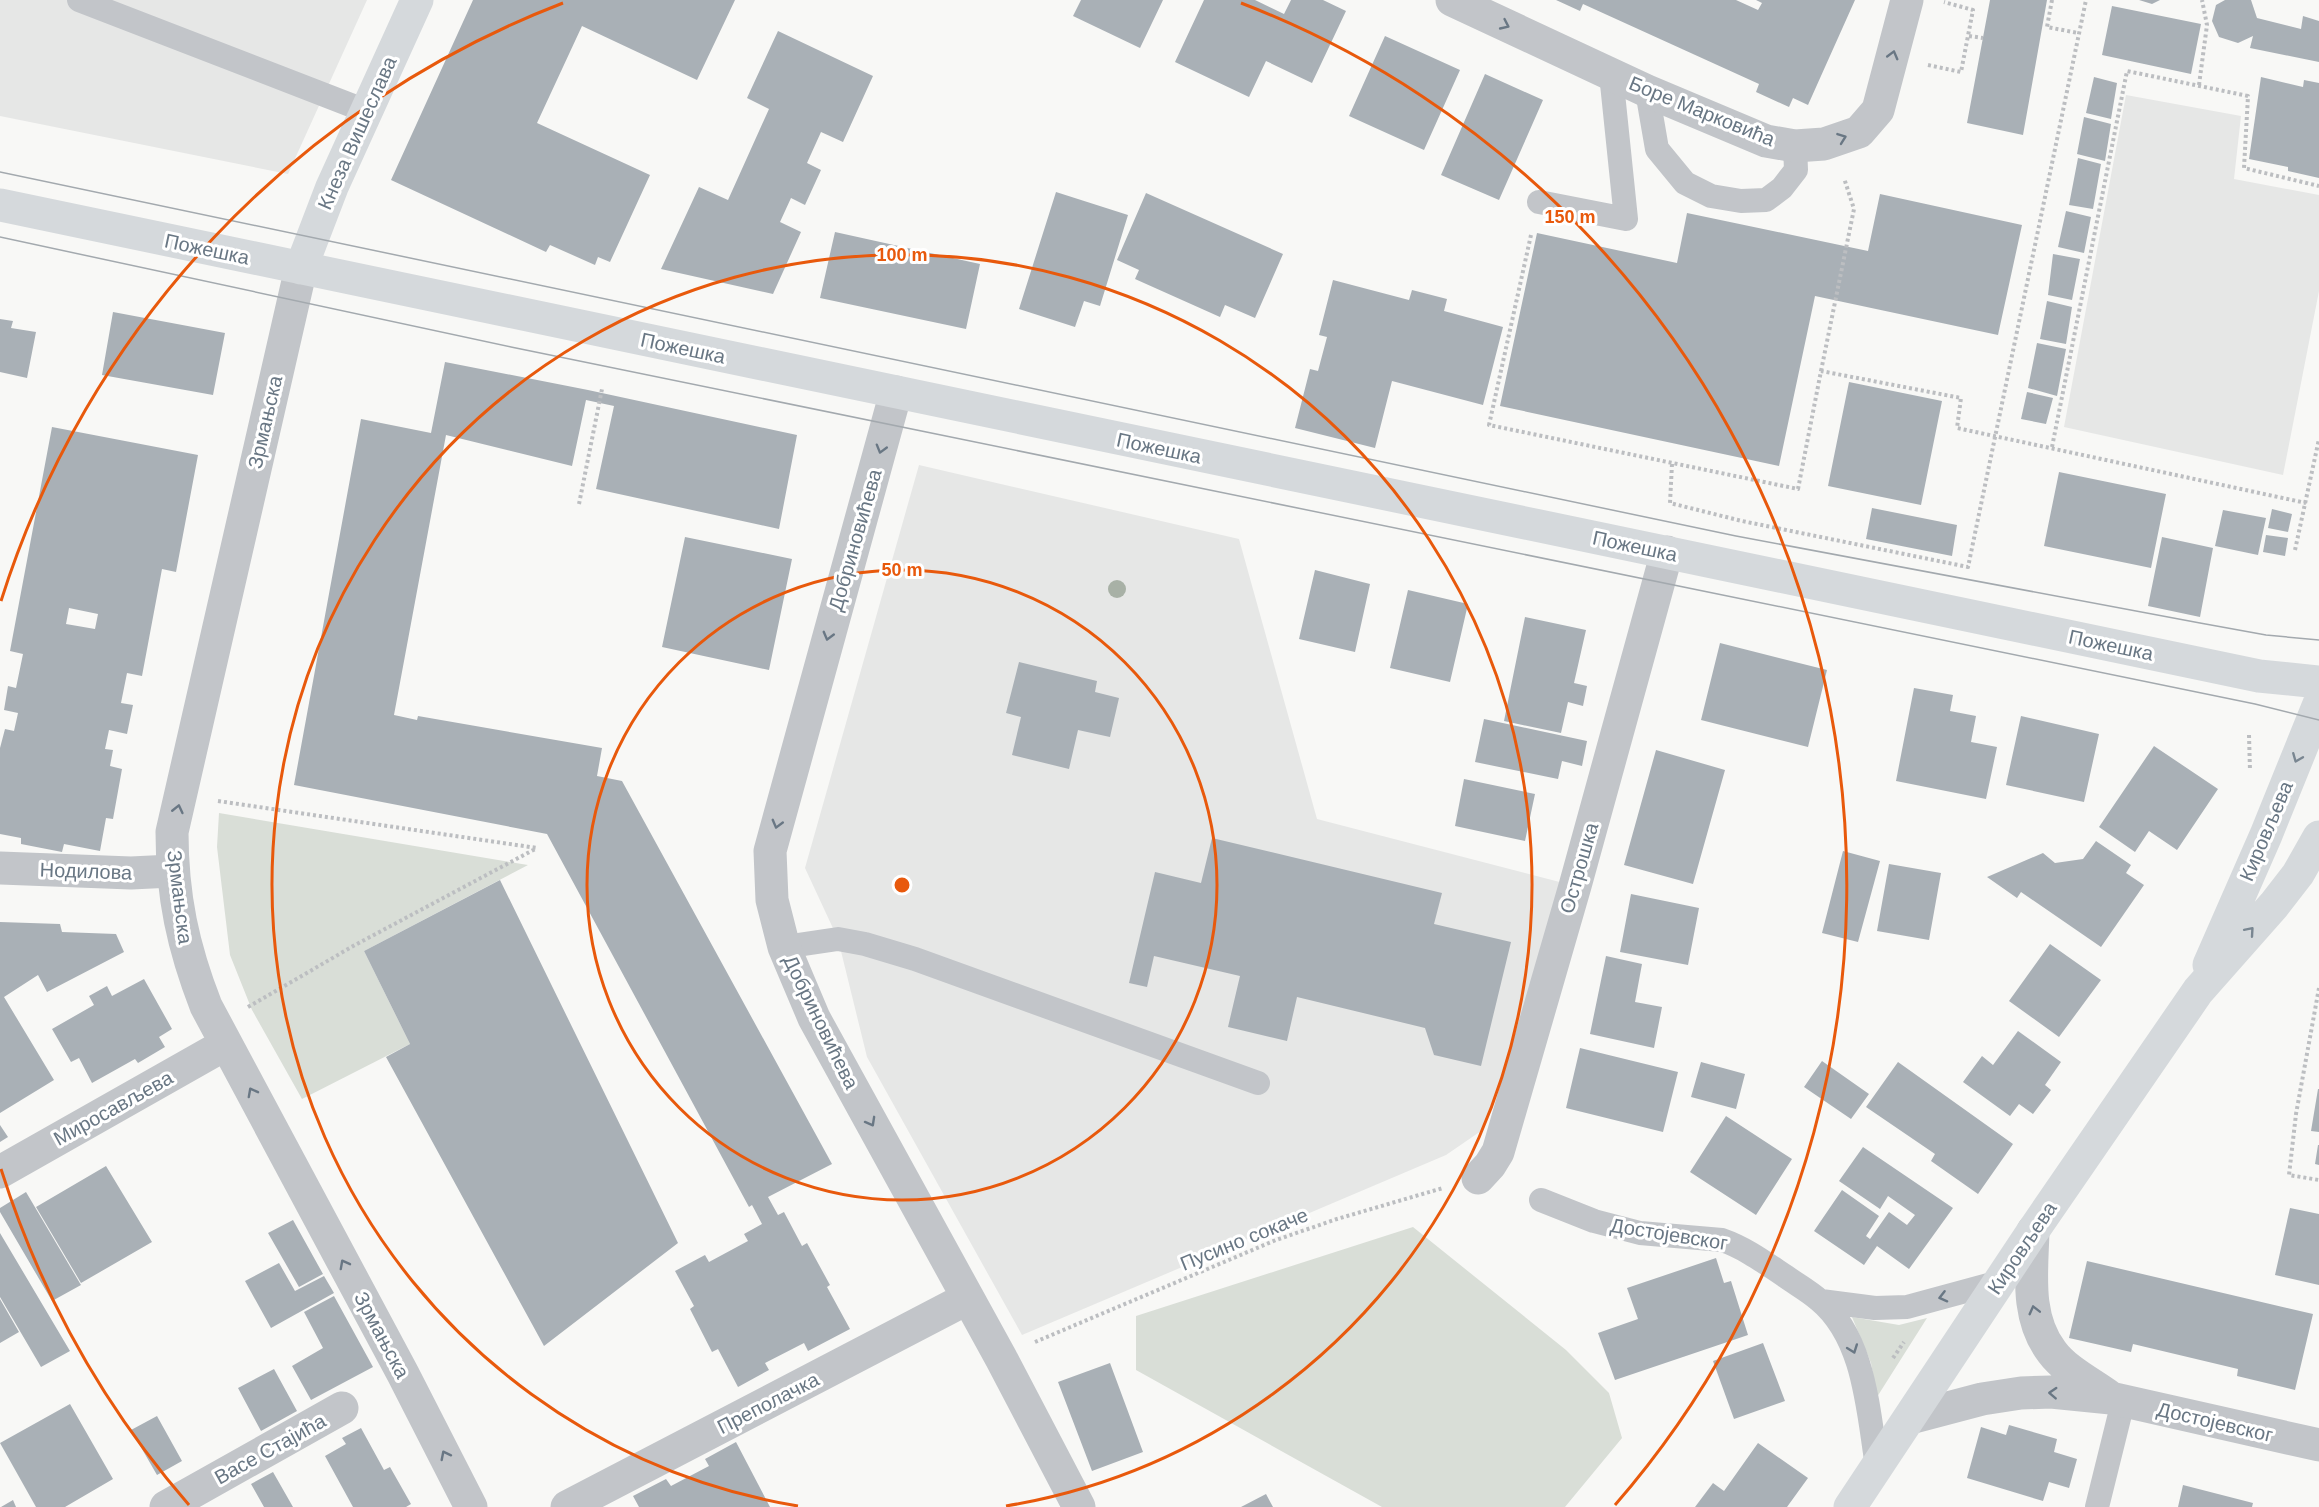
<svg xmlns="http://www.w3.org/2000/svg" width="2319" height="1507" font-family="Helvetica,sans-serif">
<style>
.built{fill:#e6e7e6}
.green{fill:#d9ded7}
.building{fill:#a9b0b6;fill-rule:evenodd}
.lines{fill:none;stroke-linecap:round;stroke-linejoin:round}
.path{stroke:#bcbec1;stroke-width:4;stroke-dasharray:3 3;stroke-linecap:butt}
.lane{stroke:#c2c5c9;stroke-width:24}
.street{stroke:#c2c5c9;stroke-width:33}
.secondary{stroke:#d5d9dc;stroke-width:33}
.tram{stroke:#a3a9ae;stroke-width:1.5}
.tree{fill:#a8b1a6}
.oneway{stroke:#697784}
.oneway2{stroke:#798691}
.ring{fill:none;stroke:#e8590c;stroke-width:3}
.labels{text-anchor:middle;stroke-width:6;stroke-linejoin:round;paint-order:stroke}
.street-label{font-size:20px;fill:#697784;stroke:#fff}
.centre{fill:#e8590c;stroke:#fff;stroke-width:3}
.ring-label{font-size:18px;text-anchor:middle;font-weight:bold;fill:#e8590c;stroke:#fff;stroke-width:6;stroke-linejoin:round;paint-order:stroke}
</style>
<rect width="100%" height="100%" fill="#f8f8f6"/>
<path class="built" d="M0,0H367L288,174L0,116Z
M2126,95L2241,116L2234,179L2319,195V291L2283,475L2064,427Z
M919,465L1239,539L1317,819L1575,886L1481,1131L1446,1155L1022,1335L867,1057L838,939L805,868Z"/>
<path class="green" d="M219,813L528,865L364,951L410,1044L302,1099L252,1010L230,955L217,847Z
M1413,1227L1566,1350L1609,1393L1622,1438L1565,1507H1382L1136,1370V1316Z
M1852,1317L1899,1325L1927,1318L1877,1397L1871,1363Z"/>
<path class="building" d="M473,0H735L697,80L582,26L537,123L650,175L610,262L598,257L595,265L550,245L546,252L391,180Z
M1081,0H1163L1140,48L1073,16Z
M1204,0H1255L1284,14L1291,0H1323L1346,11L1312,83L1266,61L1249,97L1175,62Z
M1556,0H1736L1758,10L1762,3L1756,0H1855L1808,105L1793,98L1789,107L1756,92L1759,84L1583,4L1580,11Z
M1990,0H2047L2023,135L1967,123Z
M2139,0H2160L2152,4Z
M2225,0H2251L2257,18L2301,29L2303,16L2319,21V62L2250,48L2253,36L2238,43L2219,37L2212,21L2216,5Z
M2112,6L2201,24L2191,74L2102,55Z
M778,31L873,76L843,142L821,132L807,163L821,170L805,205L791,198L780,222L801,232L773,294L661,269L699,187L728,200L769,109L747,98Z
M1385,36L1460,70L1424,150L1349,116Z
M1485,74L1543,100L1499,200L1441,175Z
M2094,77L2117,83L2111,119L2086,113Z
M2261,77L2303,87L2304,80L2319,83V178L2288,171V167L2249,159Z
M2084,117L2111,124L2105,161L2077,154Z
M2078,158L2101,164L2093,209L2069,205Z
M1056,192L1128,215L1100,306L1084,301L1075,327L1019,309Z
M1146,193L1283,254L1255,318L1225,305L1220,317L1135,279L1139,270L1117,260Z
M1880,194L2022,225L1998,335L1815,296L1779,466L1500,406L1537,233L1677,263L1687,213L1868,251Z
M2066,211L2091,217L2084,253L2058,247Z
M835,232L980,264L966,329L820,298Z
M2053,254L2080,259L2072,300L2048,295Z
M1333,280L1409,300L1412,290L1447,299L1444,311L1503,327L1483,405L1392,381L1375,448L1295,428L1310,369L1318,371L1327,337L1319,335Z
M2047,301L2072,307L2066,344L2040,339Z
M113,312L225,333L213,395L102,375Z
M0,319L13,321L11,328L36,332L27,378L0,372Z
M2037,343L2066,349L2057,396L2028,388Z
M445,362L588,390L797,435L779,529L596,489L614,406L586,400L572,466L446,435L394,715L417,720L418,716L602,748L597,776L622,781L832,1164L768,1197L778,1215L784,1212L802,1246L807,1243L830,1285L827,1287L850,1329L808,1351L804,1343L765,1363L769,1370L738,1387L718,1349L712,1352L690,1309L694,1306L675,1271L705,1255L709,1262L748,1241L744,1234L762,1224L752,1205L749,1207L547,834L294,785L361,419L431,433Z
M1849,382L1942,401L1921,505L1828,486Z
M2027,392L2053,398L2046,424L2021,419Z
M52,427L198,455L176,572L162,569L142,676L127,673L121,703L133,705L127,734L109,730L105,749L113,750L110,766L122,769L113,819L106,818L100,851L64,844L62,852L21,844V838L0,834V748L5,729L14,731L18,713L4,710L8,686L16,688L23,654L10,651ZM69,608L98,614L95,629L66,624Z
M2059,472L2166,494L2151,568L2044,546Z
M1872,508L1957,525L1952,556L1866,539Z
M2272,509L2292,514L2288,532L2268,528Z
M2223,510L2266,518L2258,555L2215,546Z
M2266,535L2288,538L2285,556L2263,552Z
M685,537L792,559L769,670L662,647Z
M2162,537L2213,548L2200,617L2148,606Z
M1315,570L1370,584L1355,652L1299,639Z
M1408,590L1468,604L1450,682L1390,668Z
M1525,617L1586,630L1574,683L1587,686L1583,706L1568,702L1561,733L1504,721Z
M1720,643L1827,670L1808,747L1701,720Z
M1019,662L1097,681L1095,692L1119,698L1110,737L1078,730L1069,769L1012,755L1021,717L1006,713Z
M1914,688L1953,695L1950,711L1976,716L1971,742L1997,747L1986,799L1896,781Z
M2021,716L2099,734L2084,802L2006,785Z
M1484,719L1587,741L1582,766L1562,761L1558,779L1475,762Z
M2154,746L2218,789L2177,850L2149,831L2135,852L2099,827Z
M1656,750L1725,770L1693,884L1624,865Z
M1464,779L1535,794L1525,841L1455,826Z
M1212,838L1442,893L1434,924L1511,942L1481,1066L1434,1055L1425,1028L1297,997L1287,1041L1228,1027L1240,976L1154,956L1147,987L1129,983L1155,872L1201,883Z
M2096,841L2131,865L2126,873L2144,885L2101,947L2021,892L2017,898L1987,877L2043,853L2055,863L2083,859Z
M1843,851L1880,861L1858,942L1822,933Z
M1889,864L1941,873L1929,940L1877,931Z
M500,880L678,1243L544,1346L386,1057L410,1044L364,951Z
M1631,894L1699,908L1688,965L1620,952Z
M0,922L60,924L62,932L116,934L124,952L47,992L38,975L4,997L54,1080L0,1113Z
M2050,944L2101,980L2059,1037L2009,1001Z
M1606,956L1642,964L1635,1002L1662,1007L1654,1048L1590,1034Z
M144,979L172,1029L159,1037L165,1047L138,1063L135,1059L92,1083L79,1058L71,1062L52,1029L94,1005L89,996L107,986L112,996Z
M2018,1031L2061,1062L2045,1085L2051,1090L2033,1114L2019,1104L2010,1116L1963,1082L1982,1056L1993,1065Z
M1580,1048L1678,1072L1663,1132L1566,1108Z
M1822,1061L1869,1094L1851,1119L1804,1087Z
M1701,1062L1745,1074L1736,1109L1691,1097Z
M1898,1062L2013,1144L1978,1194L1931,1161L1935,1154L1866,1107Z
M2318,1089H2319V1132L2311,1131Z
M1726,1116L1792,1159L1756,1215L1690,1172Z
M0,1125L8,1137L0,1142Z
M2318,1145H2319V1165L2315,1164Z
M1863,1147L1953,1208L1909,1269L1877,1246L1864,1265L1814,1231L1842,1190L1879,1216L1866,1236L1870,1239L1889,1212L1907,1225L1915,1215L1888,1196L1880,1209L1839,1181Z
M106,1166L152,1242L81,1283L36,1207Z
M26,1192L81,1285L52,1301L0,1212V1208Z
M2290,1208L2319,1214V1285L2275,1275Z
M293,1220L323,1274L299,1287L268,1233Z
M0,1233L70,1351L41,1367L0,1297Z
M1716,1258L1724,1283L1731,1281L1748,1335L1615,1380L1598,1333L1638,1319L1627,1288Z
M2087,1261L2313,1314L2295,1390L2237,1376L2238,1369L2133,1344L2131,1352L2069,1338Z
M279,1263L295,1291L324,1276L334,1293L271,1328L245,1281Z
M334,1296L373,1367L311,1400L292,1366L323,1348L304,1312Z
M0,1299L19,1332L0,1343Z
M1763,1343L1785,1401L1734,1419L1713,1361Z
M1110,1363L1143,1452L1092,1471L1058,1382Z
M274,1369L297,1411L261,1431L238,1388Z
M70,1404L113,1479L65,1507H36L0,1443Z
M157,1416L182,1461L157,1475L131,1430Z
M2009,1425L2057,1439L2054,1452L2077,1459L2069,1488L2049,1482L2043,1501L1967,1478L1981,1427L2006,1435Z
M361,1428L384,1470L390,1467L411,1504L406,1507H353L325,1456L346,1444L342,1438Z
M736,1442L770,1507H639L633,1496L666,1479L671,1486L709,1466L705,1459Z
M1758,1443L1808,1478L1787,1507H1695L1713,1483L1724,1491Z
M273,1472L293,1507H264L251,1484Z
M2183,1485L2253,1503L2252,1507H2178Z
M1266,1494L1273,1507H1241Z
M13,1500L16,1507H1Z"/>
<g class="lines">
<path class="path" d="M2052,0L2047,27L2078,33
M1969,36L1983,38
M1928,65L1961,72L1973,10L1944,2
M2199,85L2207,25L2202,0
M1531,235L1489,425L1798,489L1821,371L1961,398L1957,428L2306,503
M1821,371L1854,209L1844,178
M2052,447L2127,71L2248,96L2244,168L2319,186
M1672,464L1670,503L1742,521L1968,567L2086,0
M579,504L602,389
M2295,550L2319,439
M2249,735L2250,771
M218,801L537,848
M2319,988L2296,1114L2289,1175L2319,1180
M248,1007L355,945L537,848
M1035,1342L1276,1240L1337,1219L1443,1188
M1893,1358L1904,1342"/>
<path class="lane" d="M79,0L366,111
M1647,91L1657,149L1685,183L1711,196L1741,201L1766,200L1782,188L1796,170L1795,146
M1539,202L1626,219L1611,74
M784,947L838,939L865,944L915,959L1258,1083
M1541,1200L1594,1221L1640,1233L1722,1240C1745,1248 1764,1262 1785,1276C1796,1284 1809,1291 1819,1300C1865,1338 1868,1411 1877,1466
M1821,1301L1875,1308L1907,1307L1999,1282
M2097,1507L2123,1402"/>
<path class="street" d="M1452,0L1647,91L1766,141L1795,146L1824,144L1859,132L1878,110L1907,0
M301,268L172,832C172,896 183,947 206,1006L403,1374L471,1507
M896,392L770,851L772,900L784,947L814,1018L1001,1358L1079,1507
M0,868L131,873L172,871
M0,1172L226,1044
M1478,1178L1490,1165L1498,1152L1575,886L1667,552
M2033,1231C2032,1271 2025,1317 2052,1352C2066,1371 2091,1383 2110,1397
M1910,1418L1982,1399L2021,1393L2051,1392L2111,1398L2319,1445
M166,1507L342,1408
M567,1507L968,1298"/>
<path class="secondary" d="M0,205L2259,676L2319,682
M301,268L332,187L417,0
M2209,965L2266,835L2319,704
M1850,1507L2033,1231L2198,991L2274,905L2298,874L2319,837"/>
<path class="tram" d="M0,172L1736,536L2200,623L2266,635L2319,640
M0,237L511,347L2255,704L2319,720"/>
</g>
<circle class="tree" cx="1117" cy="589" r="9"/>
<defs><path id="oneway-chevron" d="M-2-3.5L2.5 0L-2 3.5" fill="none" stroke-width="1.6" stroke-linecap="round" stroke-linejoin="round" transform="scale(1.5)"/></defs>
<g class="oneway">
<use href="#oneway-chevron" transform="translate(1505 25) rotate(25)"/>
<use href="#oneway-chevron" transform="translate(1893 55) rotate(-75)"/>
<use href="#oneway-chevron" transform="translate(1842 138) rotate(-20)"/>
<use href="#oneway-chevron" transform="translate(881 449) rotate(106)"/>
<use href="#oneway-chevron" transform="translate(828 636) rotate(105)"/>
<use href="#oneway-chevron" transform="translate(178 809) rotate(-77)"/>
<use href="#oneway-chevron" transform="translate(777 824) rotate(105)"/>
<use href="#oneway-chevron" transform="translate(252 1092) rotate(-118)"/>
<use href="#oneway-chevron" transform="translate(871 1122) rotate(61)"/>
<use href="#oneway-chevron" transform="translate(344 1264) rotate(-118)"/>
<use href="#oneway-chevron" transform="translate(1943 1297) rotate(166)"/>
<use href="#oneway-chevron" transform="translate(2034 1310) rotate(-104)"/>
<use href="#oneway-chevron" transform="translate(1853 1349) rotate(70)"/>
<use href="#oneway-chevron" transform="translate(2053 1393) rotate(-177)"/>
<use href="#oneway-chevron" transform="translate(445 1455) rotate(-117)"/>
</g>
<g class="oneway2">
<use href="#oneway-chevron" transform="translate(2297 758) rotate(112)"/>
<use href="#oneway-chevron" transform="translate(2250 931) rotate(-49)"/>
</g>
<g class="ring">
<circle cx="902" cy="885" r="315"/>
<path d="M798 1506A630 630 0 1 1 1006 1506"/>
<path d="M189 1505A945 945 0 0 1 1 1169M1 601A945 945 0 0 1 563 3M1241 3A945 945 0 0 1 1615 1505"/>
</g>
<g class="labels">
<g class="street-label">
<text transform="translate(1702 111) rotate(22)" y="7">Боре Марковића</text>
<text transform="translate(357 133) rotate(-66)" y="7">Кнеза Вишеслава</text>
<text transform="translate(207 249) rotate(12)" y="7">Пожешка</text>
<text transform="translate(683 348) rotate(12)" y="7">Пожешка</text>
<text transform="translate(265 422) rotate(-77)" y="7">Зрмањска</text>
<text transform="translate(1159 448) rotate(12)" y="7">Пожешка</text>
<text transform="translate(855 540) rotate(-74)" y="7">Добриновићева</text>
<text transform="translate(1635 546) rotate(12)" y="7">Пожешка</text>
<text transform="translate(2111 645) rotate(12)" y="7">Пожешка</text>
<text transform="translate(2266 831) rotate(-67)" y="7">Кировљева</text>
<text transform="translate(1579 868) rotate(-74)" y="7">Острошка</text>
<text transform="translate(86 871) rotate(2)" y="7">Нодилова</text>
<text transform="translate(180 897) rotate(83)" y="7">Зрмањска</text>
<text transform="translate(821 1022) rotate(64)" y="7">Добриновићева</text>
<text transform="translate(113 1108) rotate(-29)" y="7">Миросављева</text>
<text transform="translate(1669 1234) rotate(9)" y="7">Достојевског</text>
<text transform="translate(1244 1239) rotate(-22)" y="7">Пусино сокаче</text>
<text transform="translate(2022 1248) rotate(-56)" y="7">Кировљева</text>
<text transform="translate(382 1335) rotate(62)" y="7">Зрмањска</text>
<text transform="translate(768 1403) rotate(-27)" y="7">Преполачка</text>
<text transform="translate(2215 1422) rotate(13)" y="7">Достојевског</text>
<text transform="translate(270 1449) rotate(-29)" y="7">Васе Стајића</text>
</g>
</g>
<circle cx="902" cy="885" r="9" class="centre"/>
<g class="ring-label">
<text x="1570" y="223">150 m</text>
<text x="902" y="261">100 m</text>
<text x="902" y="576">50 m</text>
</g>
</svg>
